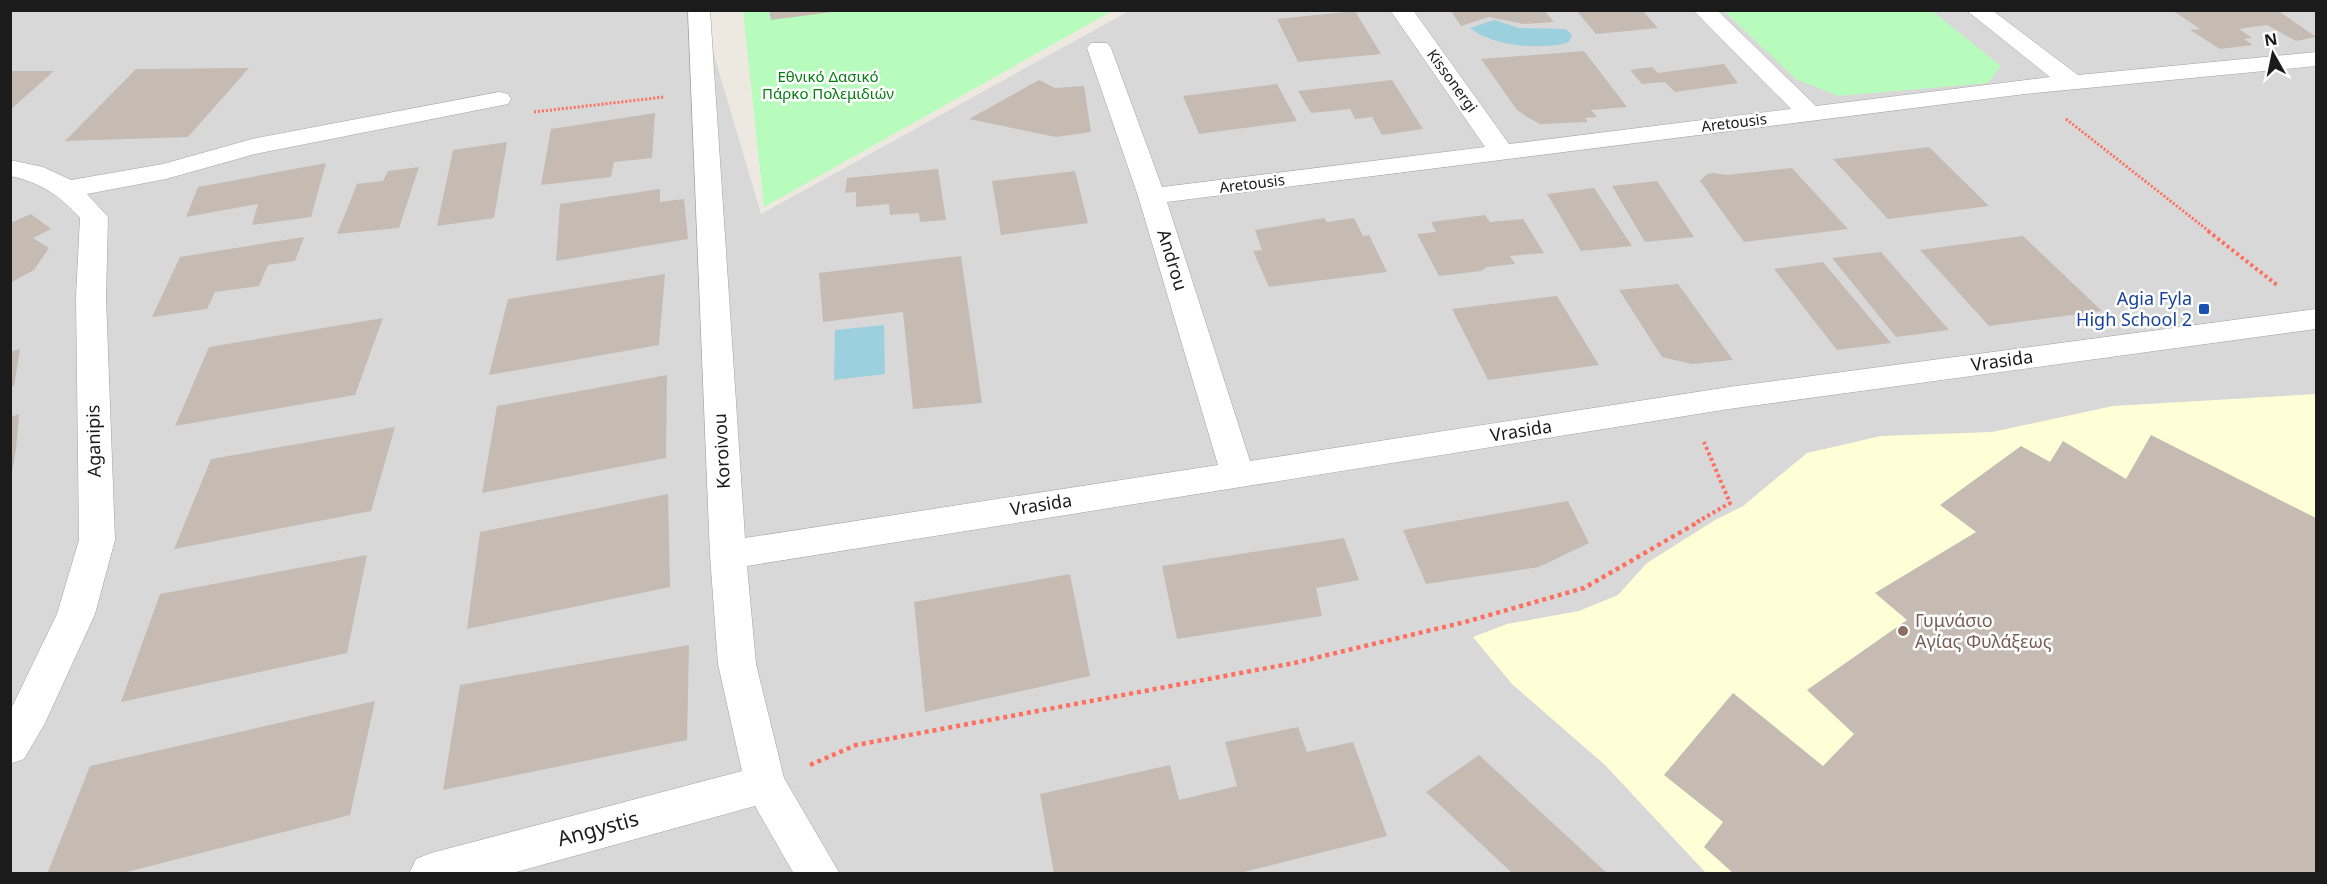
<svg xmlns="http://www.w3.org/2000/svg" width="2327" height="884" font-family="'Noto Sans',sans-serif">
<style>
.residential{fill:#d9d8d8}
.education{fill:#ffffd7}
.park{fill:#b8fcbd}
.water{fill:#9dd0de}
.building{fill:#c5bbb3}
.lines{fill:none;stroke-linecap:round;stroke-linejoin:round}
.minor-casing{stroke:#a2a2a2;stroke-width:1}
.path-far2{stroke:#ff6f5f;stroke-width:3;stroke-dasharray:2 2;stroke-linecap:butt}
.path-far1{stroke:#ff6f5f;stroke-width:4;stroke-dasharray:3 3;stroke-linecap:butt}
.path{stroke:#ff6f5f;stroke-width:4.5;stroke-dasharray:4 4;stroke-linecap:butt}
.minor{fill:#fff;fill-rule:evenodd}
.transit-dot{fill:#1a4fb4;stroke:#fff;stroke-width:2}
.education-dot{fill:#8d6e63;stroke:#fff;stroke-width:2}
.labels{text-anchor:middle;stroke-width:5;stroke-linejoin:round;paint-order:stroke}
.far-park-label{font-size:15px;fill:#057d0f;stroke:#fff}
.far-street-label{font-size:15px;fill:#1b1b1b;stroke:#fff}
.street-label{font-size:18px;fill:#1b1b1b;stroke:#fff}
.transit-label{font-size:18px;fill:#164399;stroke:#fff;text-anchor:end}
.education-label{font-size:18px;fill:#785e54;stroke:#fff;text-anchor:start}
.near-street-label{font-size:21px;fill:#1b1b1b;stroke:#fff}
</style>
<rect width="100%" height="100%" fill="#eee9e0"/>
<path class="residential" d="M10,11H701L761,214L1129,11H2316V873H11Z"/>
<path class="education" d="M2316,394V873H1706L1605,765L1512,684L1473,637L1507,624L1579,611L1618,595L1647,563L1715,520L1743,506L1807,453L1881,436L1992,432L2113,406Z"/>
<path class="park" d="M743,11H1112L764,207Z
M1724,11H1932L2001,66L1988,83L1838,96L1796,79Z"/>
<path class="water" d="M1494,20L1519,28L1566,29L1572,35L1569,42C1543,51 1491,46 1470,28Z
M884,325L885,374L834,380L835,330Z"/>
<path class="building" d="M769,10H832V12L771,20Z
M1450,10H1544L1554,22L1524,24L1489,17L1461,26Z
M1576,10H1642L1658,28L1596,34Z
M2172,10H2277L2316,37L2296,41L2267,25L2239,29L2252,38L2244,39L2253,45L2220,49L2190,30L2200,29Z
M1355,11L1381,54L1298,62L1277,19Z
M1584,51L1627,107L1591,110L1597,117L1585,118L1588,122L1540,124L1529,118L1517,110L1481,59Z
M1724,64L1738,83L1675,92L1665,82L1642,84L1630,70L1652,67L1658,73Z
M249,68L188,137L65,141L136,69Z
M10,71H54L10,110Z
M1039,80L1055,88L1084,86L1091,132L1056,137L969,119Z
M1392,80L1423,129L1382,135L1372,117L1355,119L1350,109L1311,113L1298,91Z
M1277,84L1297,121L1199,134L1183,96Z
M655,113L652,158L614,162L611,177L541,185L551,129Z
M507,142L494,218L437,226L453,150Z
M1929,147L1989,206L1888,219L1833,159Z
M326,163L311,217L252,225L258,204L186,217L198,187Z
M419,167L399,228L337,234L357,184L383,181L388,171Z
M1792,168L1848,229L1744,242L1700,181L1707,174L1714,173L1726,175Z
M938,169L946,220L920,222L919,213L890,215L889,204L856,207V192L845,193L847,178Z
M1075,171L1088,223L1001,235L992,181Z
M1657,181L1694,237L1645,242L1612,186Z
M1594,188L1632,246L1581,251L1547,194Z
M660,189V202L684,199L688,239L556,261L560,204Z
M31,214L51,229L33,238L49,248L34,270L10,283V223Z
M1485,215L1490,222L1523,219L1544,253L1510,256L1515,264L1487,267L1481,271L1439,276L1417,234L1436,232L1431,222Z
M1324,218L1327,222L1354,218L1363,236L1369,235L1387,272L1269,287L1253,251L1262,250L1255,230Z
M2023,236L2102,311L1989,326L1920,250Z
M304,237L295,261L268,265L259,286L215,292L207,309L152,317L180,257Z
M1881,252L1949,330L1896,337L1832,258Z
M961,256L982,403L913,409L903,312L823,322L819,273Z
M1823,262L1891,343L1837,350L1774,269Z
M665,274L659,345L489,375L508,299Z
M1678,284L1733,360L1692,364L1662,357L1619,290Z
M1557,296L1599,365L1488,380L1452,309Z
M383,318L355,395L175,426L209,347Z
M20,349L14,386L10,387V352Z
M667,375L666,458L482,493L497,406Z
M19,414L16,449L10,484V417Z
M395,427L371,511L174,549L211,459Z
M2151,435L2316,518V874H1734L1704,847L1723,822L1664,775L1733,693L1823,766L1854,734L1807,690L1907,620L1875,593L1976,532L1940,505L2021,446L2050,462L2063,441L2126,479Z
M668,494L670,587L467,629L480,532Z
M1568,501L1589,543L1539,567L1426,584L1403,530Z
M1344,538L1359,580L1316,588L1322,616L1177,639L1162,566Z
M367,555L347,653L121,702L160,594Z
M1070,574L1090,676L925,712L914,602Z
M689,645L687,740L443,790L460,685Z
M375,701L350,815L119,874H47L90,766Z
M1298,727L1307,752L1353,742L1387,836L1236,874H1054L1040,794L1170,765L1179,800L1237,786L1225,742Z
M1479,755L1608,874H1513L1426,792Z"/>
<g class="lines">
<defs>
<path id="minor" d="M688,10H710L745,538L1218,465L1138,196L1087,48L1091,43H1107L1111,48L1162,187L1485,147L1390,10H1413L1509,144L1791,109L1693,10H1717L1816,106L2050,77L1966,10H1992L2078,75L2316,52V66L2025,94L1167,202L1250,461L1729,387L2316,309V329L1729,409L747,566L756,664L784,778L840,874H794L755,806L509,874H409L416,859L431,853L742,771L718,664L710,555Z
M499,92L508,94L511,99L508,104L255,154L166,179L87,194L108,217L106,297L115,540L95,614L45,723L24,759L10,764V711L57,614L79,540L76,297L80,218C59,195 42,183 10,176V160L43,167L71,180L163,164L252,139Z"/>
</defs>
<use href="#minor" class="minor-casing"/>
<path class="path-far2" d="M534,112L664,97
M2066,119L2210,232"/>
<path class="path-far1" d="M2208,231L2277,285
M1697,522L1730,503L1704,442"/>
<path class="path" d="M810,765L856,745L1294,663L1465,622L1584,588L1700,521"/>
<use href="#minor" class="minor"/>
</g>
<rect class="transit-dot" x="2198" y="303" width="12" height="12" rx="3"/>
<circle class="education-dot" cx="1903" cy="631" r="6"/>
<g class="labels">
<g class="far-park-label">
<text x="828" y="82">Εθνικό Δασικό<tspan x="828" dy="17">Πάρκο Πολεμιδιών</tspan></text>
</g>
<g class="far-street-label">
<text transform="translate(1452 81) rotate(54)" y="5">Kissonergi</text>
<text transform="translate(1734 123) rotate(-7)" y="5">Aretousis</text>
<text transform="translate(1252 184) rotate(-7)" y="5">Aretousis</text>
</g>
<g class="street-label">
<text transform="translate(1172 260) rotate(73)" y="6">Androu</text>
<text transform="translate(2002 361) rotate(-8)" y="6">Vrasida</text>
<text transform="translate(1521 431) rotate(-9)" y="6">Vrasida</text>
<text transform="translate(94 441) rotate(-91)" y="6">Aganipis</text>
<text transform="translate(722 451) rotate(-93)" y="6">Koroivou</text>
<text transform="translate(1041 505) rotate(-9)" y="6">Vrasida</text>
</g>
<g class="transit-label">
<text x="2192" y="305">Agia Fyla<tspan x="2192" dy="21">High School 2</tspan></text>
</g>
<g class="education-label">
<text x="1915" y="627">Γυμνάσιο<tspan x="1915" dy="21">Αγίας Φυλάξεως</tspan></text>
</g>
<g class="near-street-label">
<text transform="translate(598 829) rotate(-15)" y="7">Angystis</text>
</g>
</g>
<rect width="2327" height="884" fill="none" stroke="#1b1b1b" stroke-width="24"/>
<g transform="translate(2273 54) rotate(351)" stroke="#ffffff" stroke-width="4.5" paint-order="stroke">
<path d="M0-4.5L10 22L0 15L-10 22Z" fill="#1b1b1b"/>
<text y="-9" font-size="16" font-weight="bold" text-anchor="middle" fill="#1b1b1b">N</text>
</g>
</svg>
